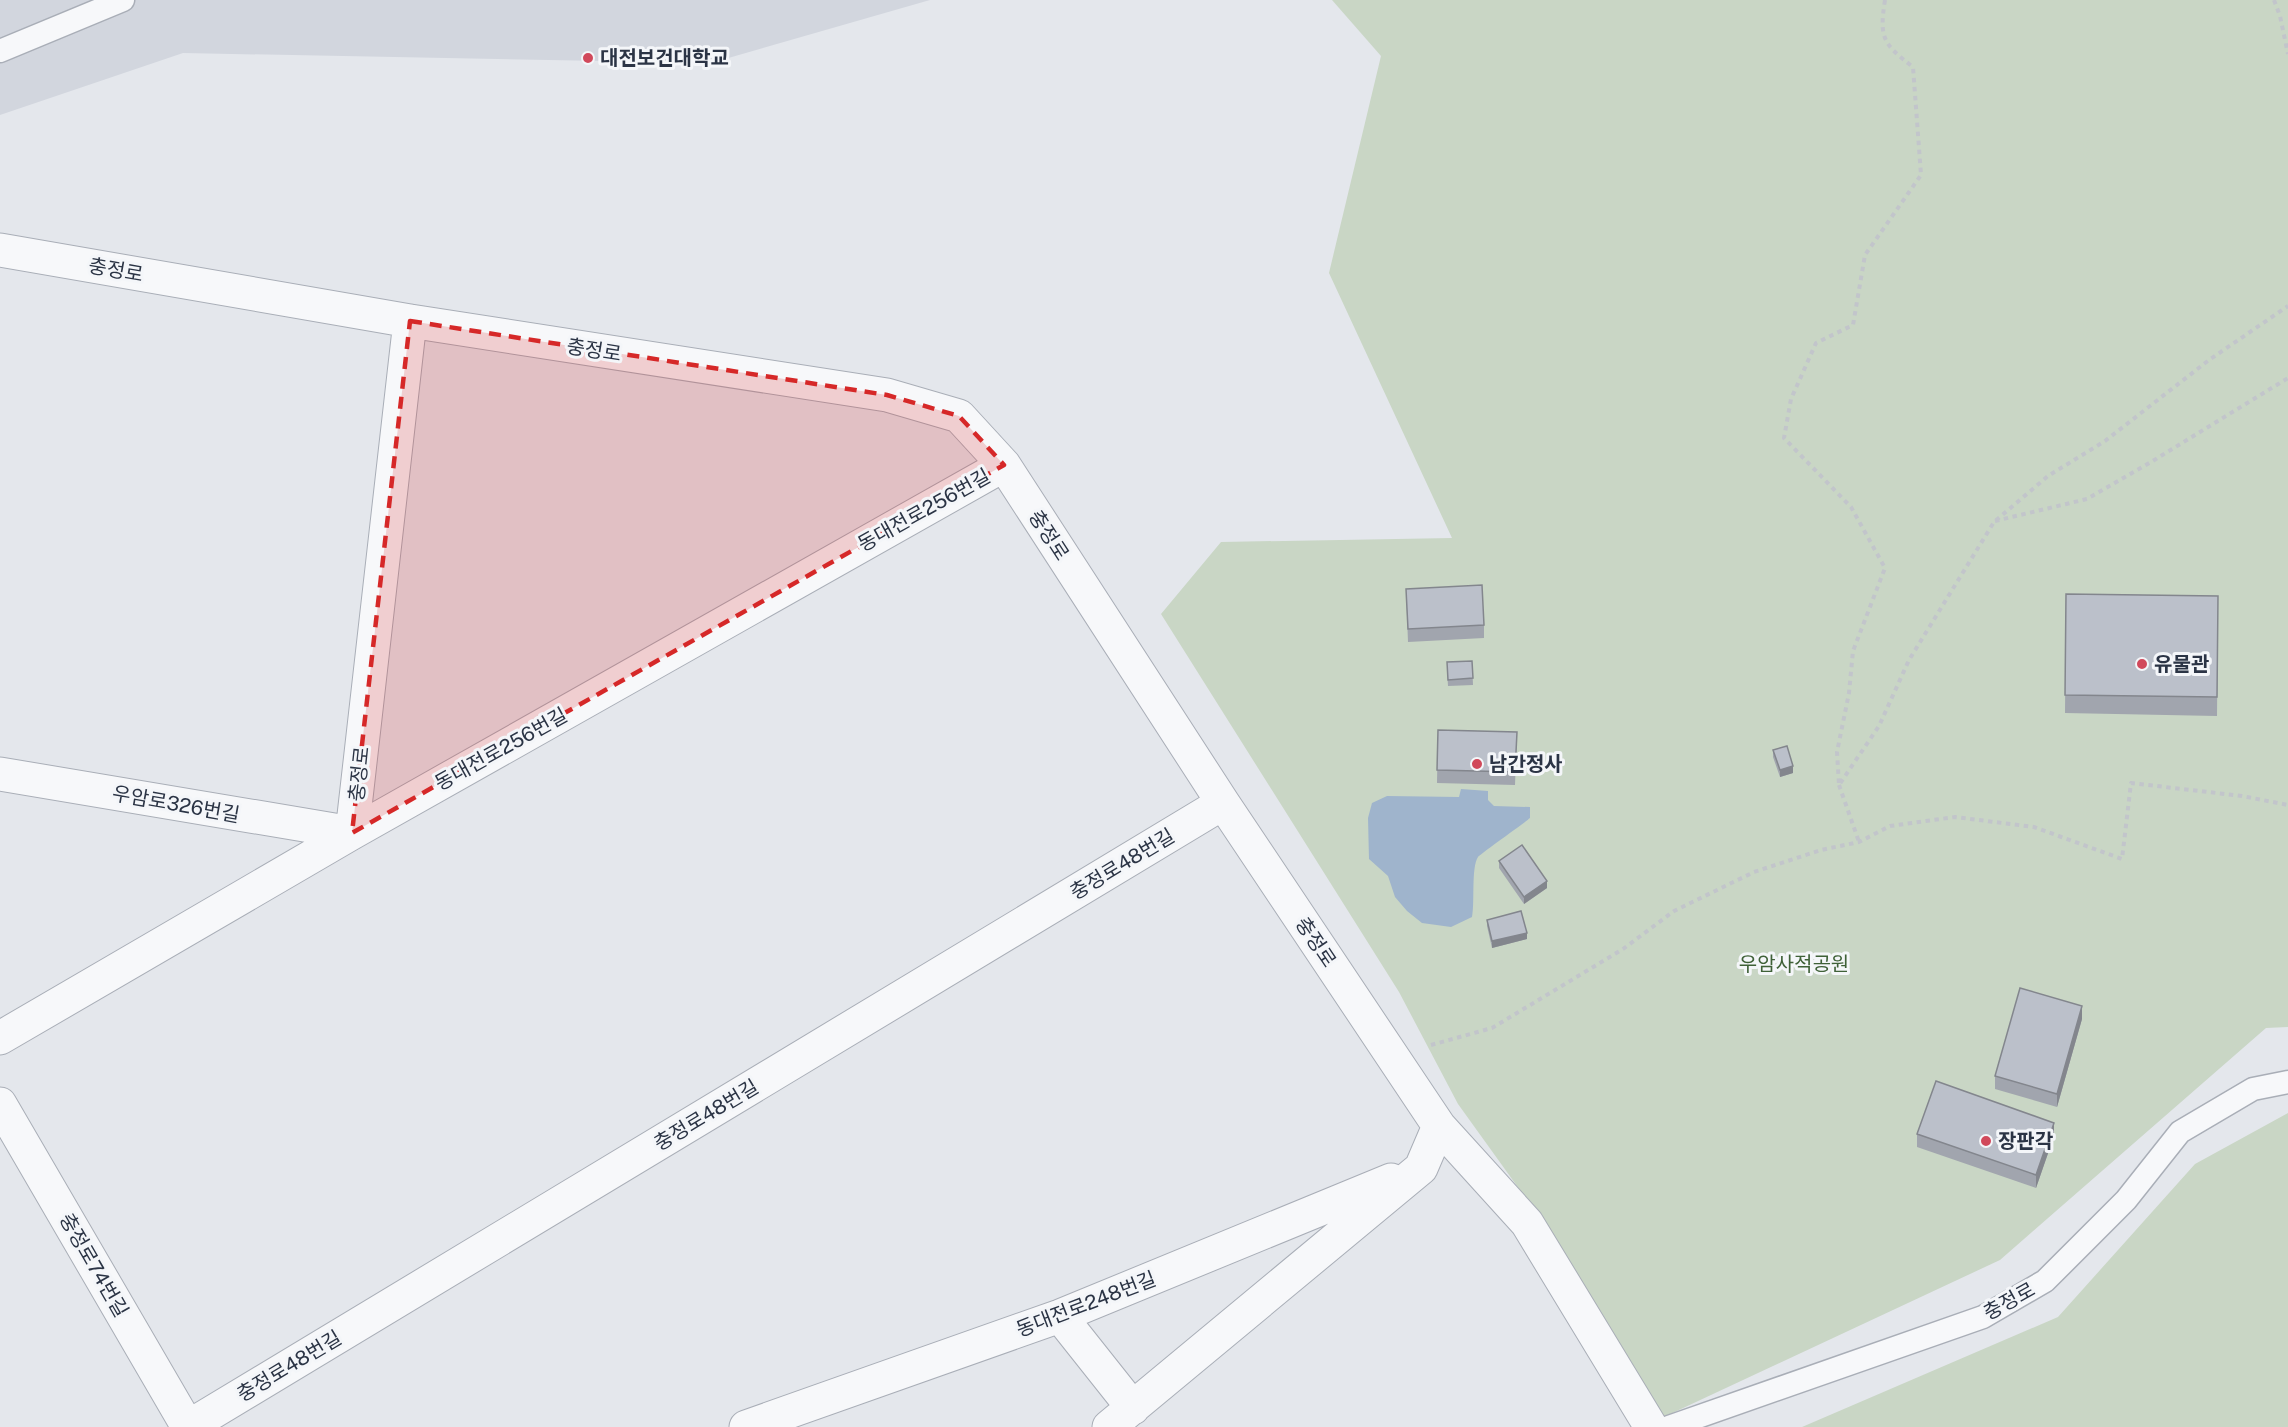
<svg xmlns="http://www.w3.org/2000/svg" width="2288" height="1427" font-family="'Public Sans','Noto Sans KR',sans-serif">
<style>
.built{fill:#d2d6de}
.green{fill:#c9d6c5}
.water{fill:#9fb4cc}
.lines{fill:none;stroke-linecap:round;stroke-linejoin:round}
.lane-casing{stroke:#a9aeb7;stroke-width:25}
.street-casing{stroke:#a9aeb7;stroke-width:35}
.path{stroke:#c2c5cb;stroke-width:4;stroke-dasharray:4.5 4.5;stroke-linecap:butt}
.lane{stroke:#f7f8fa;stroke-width:22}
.street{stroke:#f7f8fa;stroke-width:33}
.wall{fill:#a1a5ae}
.shaded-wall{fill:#83868d}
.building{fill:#bbc0ca;stroke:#83868d;stroke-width:1.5}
.marked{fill:#d62828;fill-opacity:0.2;stroke:#d62828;stroke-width:4.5;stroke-dasharray:12 8;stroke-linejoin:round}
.poi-dot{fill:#d1495b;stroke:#f4f6f9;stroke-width:2}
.labels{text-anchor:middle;stroke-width:6;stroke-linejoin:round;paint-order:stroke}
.poi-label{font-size:20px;font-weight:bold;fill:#2b3445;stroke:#f4f6f9;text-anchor:start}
.street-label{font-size:20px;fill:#2b3445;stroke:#f4f6f9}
.park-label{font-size:20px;fill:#3f6138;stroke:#f4f6f9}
</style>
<rect width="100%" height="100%" fill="#e4e7ec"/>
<path class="built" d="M0,0H930L711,63L183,53L0,115Z"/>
<path class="green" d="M1332,0H2288V1027L2266,1028L2000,1260L1651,1423L1535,1211L1458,1104L1399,992L1161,614L1221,542L1452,538L1329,273L1381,56Z
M2288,1113V1427H1802L2058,1317L2195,1164Z"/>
<path class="water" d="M1461,789L1488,791V800L1494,806L1530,807V818C1523,824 1480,854 1478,857C1471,868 1475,902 1472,917L1451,927L1422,923L1407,911L1395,897L1388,876L1369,859L1368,818L1372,803L1387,796L1459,797Z"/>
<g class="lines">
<defs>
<path id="lane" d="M0,51L123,0
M1669,1427L1983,1317L2045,1281L2126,1200L2180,1132L2253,1089L2288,1082"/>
<path id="street" d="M0,250L410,321L887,395L959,416L1004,465L1223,803L1439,1126L1421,1168L1109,1427
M0,774L352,833L410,321
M0,1038L352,833L1004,465
M0,1104L188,1427
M1439,1126L1527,1223L1651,1427
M1060,1316L1133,1408
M188,1427L1223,803
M746,1427L1060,1316L1391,1180"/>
</defs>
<use href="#lane" class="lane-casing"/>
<use href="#street" class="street-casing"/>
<path class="path" d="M1885,0C1879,38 1883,44 1913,67L1921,175L1865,255L1853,325L1816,343L1791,399L1784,438L1851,507L1885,568L1853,651L1849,693L1837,752L1839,785L1879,726L1909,660L1994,522L2048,476L2105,441L2209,360L2288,306
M2274,0L2280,16L2288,54
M1995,521L2087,499L2151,462L2288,378
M1839,785L1859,842
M1431,1045L1492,1028L1623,949L1674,911L1754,872L1821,850L1859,842L1890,826L1955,817L2034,827L2122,859L2131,783L2242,796L2288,805"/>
<use href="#lane" class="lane"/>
<use href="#street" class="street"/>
</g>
<path class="wall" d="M1406,589L1484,625V638L1408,642Z
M2066,594L2218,596L2217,716L2065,713Z
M1472,661L1473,685L1448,686L1447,669Z
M1438,730L1517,732L1515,785L1437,783Z
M1773,750L1793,773L1780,777L1773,757Z
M1499,861L1547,888L1524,904L1499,868Z
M1487,920L1527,939L1492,948L1487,926Z
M2082,1019L2057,1107L1995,1089V1076Z
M1917,1134L2054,1136L2036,1188L1917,1147Z"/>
<path class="shaded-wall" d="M1793,766V773L1780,777V770Z
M1547,881V888L1524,904V897Z
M1527,933V939L1492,948V941Z
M2082,1006V1019L2057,1107V1094Z
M2054,1123V1136L2036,1188V1175Z"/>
<path class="building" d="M1482,585L1484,625L1408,629L1406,589Z
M2066,594L2218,596L2217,697L2065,695Z
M1472,661L1473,678L1448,680L1447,662Z
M1438,730L1517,732L1515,772L1437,770Z
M1787,746L1793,766L1780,770L1773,750Z
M1522,845L1547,881L1524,897L1499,861Z
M1521,911L1527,933L1492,941L1487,920Z
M2020,988L2082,1006L2057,1094L1995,1076Z
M1936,1081L2054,1123L2036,1175L1917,1134Z"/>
<path class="marked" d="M410,321L887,395L959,416L1004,465L352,833Z"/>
<g class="poi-dot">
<circle cx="588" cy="58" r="6"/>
<circle cx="2142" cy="664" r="6"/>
<circle cx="1477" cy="764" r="6"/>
<circle cx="1986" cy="1141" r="6"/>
</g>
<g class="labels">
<g class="poi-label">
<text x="600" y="65">대전보건대학교</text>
<text x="2154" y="671">유물관</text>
<text x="1489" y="771">남간정사</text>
<text x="1998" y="1148">장판각</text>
</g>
<g class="street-label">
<text transform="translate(116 270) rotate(10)" y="7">충정로</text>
<text transform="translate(594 350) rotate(9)" y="7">충정로</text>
<text transform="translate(924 510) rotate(-29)" y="7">동대전로256번길</text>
<text transform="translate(1049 535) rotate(57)" y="7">충정로</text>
<text transform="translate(501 749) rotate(-29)" y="7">동대전로256번길</text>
<text transform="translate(359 774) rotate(-84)" y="7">충정로</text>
<text transform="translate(176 804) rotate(10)" y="7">우암로326번길</text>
<text transform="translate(1122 864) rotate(-31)" y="7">충정로48번길</text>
<text transform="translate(1316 942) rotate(56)" y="7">충정로</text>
<text transform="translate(706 1115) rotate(-31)" y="7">충정로48번길</text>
<text transform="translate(94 1265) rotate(60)" y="7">충정로74번길</text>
<text transform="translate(2009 1301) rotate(-29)" y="7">충정로</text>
<text transform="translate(1086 1304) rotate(-21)" y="7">동대전로248번길</text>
<text transform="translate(289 1366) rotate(-31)" y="7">충정로48번길</text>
</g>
<g class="park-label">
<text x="1794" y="971">우암사적공원</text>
</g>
</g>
</svg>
